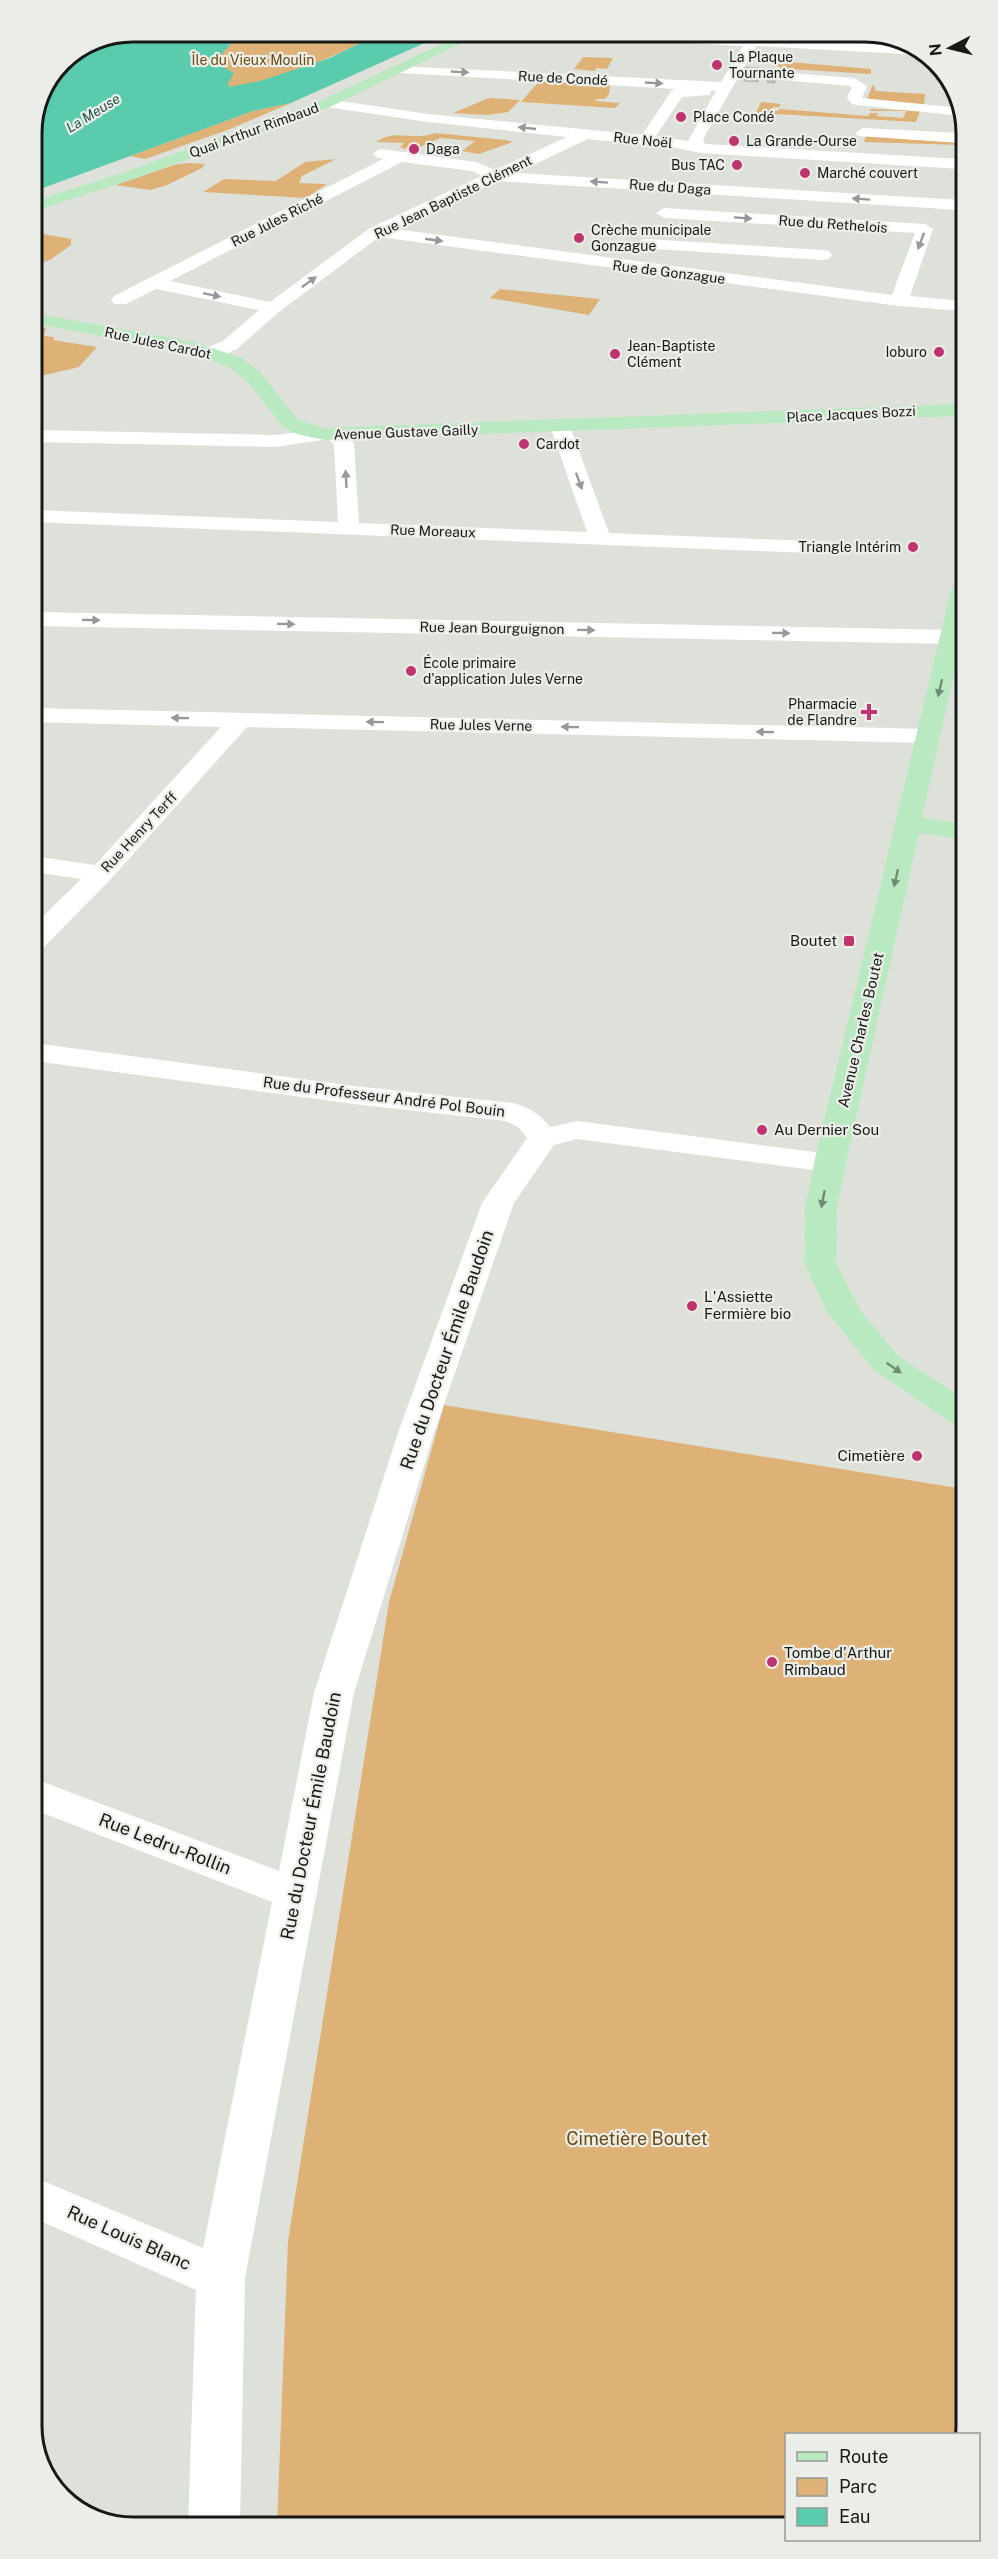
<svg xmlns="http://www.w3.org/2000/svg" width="998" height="2559" font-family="'Public Sans',sans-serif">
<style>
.green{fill:#deb176}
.water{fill:#5bcbae}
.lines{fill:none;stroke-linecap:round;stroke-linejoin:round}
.minor-tunnel{stroke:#b6b9b3;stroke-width:15;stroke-dasharray:15 8;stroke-linecap:butt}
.minor{fill:#fff;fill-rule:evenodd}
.major{fill:#b9e9c1;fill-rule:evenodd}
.oneway{fill:#979897}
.oneway2{fill:#718b74}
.poi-dot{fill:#bd346e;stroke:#ebeee8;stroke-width:2}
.labels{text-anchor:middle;stroke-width:4.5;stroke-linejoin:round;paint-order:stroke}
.far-poi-label{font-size:14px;fill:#181917;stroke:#ebeee8;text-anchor:start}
.far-park-label{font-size:14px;fill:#6c490e;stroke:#ebeee8}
.far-street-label{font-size:14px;fill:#181917;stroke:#ebeee8}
.far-water-label{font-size:14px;font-style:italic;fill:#225245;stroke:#ebeee8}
.poi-label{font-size:15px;fill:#181917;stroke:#ebeee8;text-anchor:start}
.street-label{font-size:15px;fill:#181917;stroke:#ebeee8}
.near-street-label{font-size:18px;fill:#181917;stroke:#ebeee8}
.near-park-label{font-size:18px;fill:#6c490e;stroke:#ebeee8}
.rim{fill:none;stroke:#181917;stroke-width:3}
</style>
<rect width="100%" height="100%" fill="#dee1da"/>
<path class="green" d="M372,37C327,60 279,81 229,87L215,62L236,38Z
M583,57L613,58L607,69L596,68L595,71L574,69Z
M778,61L871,69V74L789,69L791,74L778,73L781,67L775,66Z
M541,79L610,85L609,94L605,99H596V101L620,103L615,108L521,102Z
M873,84L876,91L925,94L924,105L867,99Z
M489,98L520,100L508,112L487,115L453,113Z
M761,102L781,104L779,107H773L772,111H778L780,109L868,116L870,113H878L877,116L903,118L906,111H870L871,109L920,111L916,122L756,113Z
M291,103L230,129L145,159L130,156L253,111Z
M435,133L506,140L513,142L479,154L462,151L475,141L440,138L420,147L409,146L405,149L400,147L404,143L376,142C396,128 414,142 435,133Z
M866,136L955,140L961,142V145L864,142Z
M336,159L302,176L299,183L327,184L306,198L203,192L224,179L276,181L305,162Z
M189,163L205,164L202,168L167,185L150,190L115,185L174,165Z
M32,232L71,239V245L50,260L32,265Z
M500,289L600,299L589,315L490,298Z
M32,326L46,328L44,336L55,337L53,340L97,347L79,367L32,378Z
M444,1405L964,1489L966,2426L964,2434H786V2523L277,2526L288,2241L389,1602Z"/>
<path class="water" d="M440,36L291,103L253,111L32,192V127L60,64L74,53L95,39L236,38L215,62L234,73L228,84L229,87L260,81L330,58L372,37Z"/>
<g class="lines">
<path class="minor-tunnel" d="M744,74L776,76"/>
<path class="minor" d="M750,33H764L761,38L909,46L927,53L922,55L756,46L703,139L705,144L961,159V169L700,153L677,148L588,139L516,173L961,200V210L498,181L395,229L892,295L915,233L664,218L656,213L664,208L925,224L933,229L910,296L962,301V311L899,306L379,237L279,312L237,349L218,357H204L202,353L204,349L223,341L259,310L156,289L126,304H114L111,300L114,296L383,159L376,157L373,154L376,151L381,149L476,162L495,170L567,137L428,122L327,107L320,103L322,100L327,99L428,114L642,135L672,90L677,89L401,73L396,72L394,69L396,66L721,82L743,46L603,38L596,34H673L747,38ZM711,91H716L688,141L656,136L682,97L710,95ZM402,162L472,171L482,176L370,228L270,302L170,281Z
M776,72L854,78L867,86L862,98L961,108V116L857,105L852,104L847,98L852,87L850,86L771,79L769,76L771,73Z
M863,128L961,133V143L858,136L855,133Z
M647,239L823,250L829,251L832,255L829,259L823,260L641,248L639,244L641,240Z
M560,420L567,422L570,426L609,533L834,542L842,543L845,548L842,553L834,554L33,522V510L338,522L334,445L329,439L275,447L32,442V430L275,435L336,428L343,430L354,444L359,523L587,532L550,426L553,422Z
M33,612L952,630L960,632L962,639L960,642L952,644L33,626Z
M33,708L929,729L938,731L941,736L938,741L929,743L247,727L110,880L43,948L34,950L33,926L81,879L33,872V856L95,865L221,727L33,722Z
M34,1043L354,1086L513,1103C529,1107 540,1114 550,1127L577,1121L830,1154L841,1156L846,1163L841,1170L830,1172L577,1139L554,1145L514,1203L435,1430L354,1693L245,2278L240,2527H188L196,2290L36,2219V2178L203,2248L272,1902L35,1810V1779L279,1871L314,1693L399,1430L482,1203L527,1138L519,1128L506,1121L354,1104L34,1061Z"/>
<path class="major" d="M459,36H476L332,106L140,177L32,212V202L128,171L322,100Z
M32,313L194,342L242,358L261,373L298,420L325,428L962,404V416L325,440L300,435L284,428L247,381L228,366L190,353L32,323Z
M962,583V638L922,818L963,823V839L919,833L846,1163L837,1209L836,1263L860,1310L898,1356L964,1399V1426L952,1423L874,1370L828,1313L804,1263L805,1209L814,1163L951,590L954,585Z"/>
</g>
<defs><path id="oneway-solid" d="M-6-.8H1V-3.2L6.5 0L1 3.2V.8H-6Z" transform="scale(1.5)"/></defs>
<g class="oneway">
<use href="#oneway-solid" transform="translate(460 72) rotate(3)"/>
<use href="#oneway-solid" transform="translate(654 83) rotate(3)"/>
<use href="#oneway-solid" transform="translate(527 128) rotate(-174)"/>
<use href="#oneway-solid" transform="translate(599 182) rotate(-176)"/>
<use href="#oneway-solid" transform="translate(861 199) rotate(-176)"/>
<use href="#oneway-solid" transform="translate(743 218) rotate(4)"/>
<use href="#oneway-solid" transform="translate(434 240) rotate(8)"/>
<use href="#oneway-solid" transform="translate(921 241) rotate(110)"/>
<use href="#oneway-solid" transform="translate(309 282) rotate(-36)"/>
<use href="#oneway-solid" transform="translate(212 295) rotate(12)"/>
<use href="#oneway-solid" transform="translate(346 479) rotate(-93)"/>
<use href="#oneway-solid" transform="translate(579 481) rotate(70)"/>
<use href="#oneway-solid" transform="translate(91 620) rotate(1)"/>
<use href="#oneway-solid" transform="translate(286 624) rotate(1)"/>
<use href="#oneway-solid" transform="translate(586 630) rotate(1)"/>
<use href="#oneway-solid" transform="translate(781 633) rotate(1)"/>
<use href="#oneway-solid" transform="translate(180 718) rotate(-179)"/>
<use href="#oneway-solid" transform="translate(375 722) rotate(-179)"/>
<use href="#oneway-solid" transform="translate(570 727) rotate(-179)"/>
<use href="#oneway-solid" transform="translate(765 732) rotate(-179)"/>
</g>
<g class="oneway2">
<use href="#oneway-solid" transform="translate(940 688) rotate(103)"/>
<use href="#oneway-solid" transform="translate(896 878) rotate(103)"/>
<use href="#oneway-solid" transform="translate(823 1199) rotate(101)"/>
<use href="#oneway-solid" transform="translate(894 1368) rotate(35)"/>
</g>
<g class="poi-dot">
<circle cx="717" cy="65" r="6"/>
<circle cx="681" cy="117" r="6"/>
<circle cx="734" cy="141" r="6"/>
<circle cx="414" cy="149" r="6"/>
<circle cx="737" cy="165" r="6"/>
<circle cx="805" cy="173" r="6"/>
<circle cx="579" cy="238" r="6"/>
<circle cx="939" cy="352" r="6"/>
<circle cx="615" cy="354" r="6"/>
<circle cx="524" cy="444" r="6"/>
<circle cx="913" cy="547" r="6"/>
<circle cx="411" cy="671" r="6"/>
<path d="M866 703h6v6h6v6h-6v6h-6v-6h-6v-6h6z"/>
<rect x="843" y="935" width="12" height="12" rx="3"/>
<circle cx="762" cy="1130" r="6"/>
<circle cx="692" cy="1306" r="6"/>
<circle cx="917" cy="1456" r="6"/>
<circle cx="772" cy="1662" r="6"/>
</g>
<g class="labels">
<g class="far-poi-label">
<text x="729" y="62">La Plaque<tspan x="729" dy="16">Tournante</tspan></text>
<text x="693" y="122">Place Condé</text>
<text x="746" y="146">La Grande-Ourse</text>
<text x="426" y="154">Daga</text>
<text x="725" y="170" text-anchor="end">Bus TAC</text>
<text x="817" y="178">Marché couvert</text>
<text x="591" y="235">Crèche municipale<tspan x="591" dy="16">Gonzague</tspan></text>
<text x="627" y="351">Jean-Baptiste<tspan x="627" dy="16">Clément</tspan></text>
<text x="927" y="357" text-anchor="end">Ioburo</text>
<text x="536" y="449">Cardot</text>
<text x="901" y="552" text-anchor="end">Triangle Intérim</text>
<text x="423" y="668">École primaire<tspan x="423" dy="16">d'application Jules Verne</tspan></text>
<text x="857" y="709" text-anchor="end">Pharmacie<tspan x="857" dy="16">de Flandre</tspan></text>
</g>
<g class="far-park-label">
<text x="253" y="65">Île du Vieux Moulin</text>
</g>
<g class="far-street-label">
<text transform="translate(563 78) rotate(3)" y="5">Rue de Condé</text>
<text transform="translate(254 130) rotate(-20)" y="5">Quai Arthur Rimbaud</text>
<text transform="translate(643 140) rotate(6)" y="5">Rue Noël</text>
<text transform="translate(670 187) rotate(4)" y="5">Rue du Daga</text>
<text transform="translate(453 197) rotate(-26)" y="5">Rue Jean Baptiste Clément</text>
<text transform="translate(277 220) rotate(-27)" y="5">Rue Jules Riché</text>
<text transform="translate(833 224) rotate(4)" y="5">Rue du Rethelois</text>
<text transform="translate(669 272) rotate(7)" y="5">Rue de Gonzague</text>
<text transform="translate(158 343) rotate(12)" y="5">Rue Jules Cardot</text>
<text transform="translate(851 414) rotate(-3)" y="5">Place Jacques Bozzi</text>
<text transform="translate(406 432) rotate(-2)" y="5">Avenue Gustave Gailly</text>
<text transform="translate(433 531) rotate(2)" y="5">Rue Moreaux</text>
<text transform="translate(492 628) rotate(1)" y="5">Rue Jean Bourguignon</text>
<text transform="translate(481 725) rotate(1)" y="5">Rue Jules Verne</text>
<text transform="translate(139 832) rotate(-47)" y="5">Rue Henry Terff</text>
</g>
<g class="far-water-label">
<text transform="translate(93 113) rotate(-32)" y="5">La Meuse</text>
</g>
<g class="poi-label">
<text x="837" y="946" text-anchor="end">Boutet</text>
<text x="774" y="1135">Au Dernier Sou</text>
<text x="704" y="1302">L'Assiette<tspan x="704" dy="17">Fermière bio</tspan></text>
<text x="905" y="1461" text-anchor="end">Cimetière</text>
<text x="784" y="1658">Tombe d'Arthur<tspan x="784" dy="17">Rimbaud</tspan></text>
</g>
<g class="street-label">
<text transform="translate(861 1030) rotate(-77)" y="5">Avenue Charles Boutet</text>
<text transform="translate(384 1097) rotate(7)" y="5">Rue du Professeur André Pol Bouin</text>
</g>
<g class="near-street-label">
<text transform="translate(447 1350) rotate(-71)" y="6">Rue du Docteur Émile Baudoin</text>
<text transform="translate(311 1816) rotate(-79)" y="6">Rue du Docteur Émile Baudoin</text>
<text transform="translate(165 1844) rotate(21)" y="6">Rue Ledru-Rollin</text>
<text transform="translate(129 2238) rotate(24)" y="6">Rue Louis Blanc</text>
</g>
<g class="near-park-label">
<text x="637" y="2145">Cimetière Boutet</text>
</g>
</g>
<path d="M0 0H998V2559H0ZM133 42H865A91 91 0 0 1 956 133V2426A91 91 0 0 1 865 2517H133A91 91 0 0 1 42 2426V133A91 91 0 0 1 133 42Z" fill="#ebeee8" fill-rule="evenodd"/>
<path class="rim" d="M133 42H865A91 91 0 0 1 956 133V2426A91 91 0 0 1 865 2517H133A91 91 0 0 1 42 2426V133A91 91 0 0 1 133 42Z"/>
<rect x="785" y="2433" width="195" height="108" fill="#ebeee8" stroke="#979994" stroke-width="1.5"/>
<rect x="797" y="2452" width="30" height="9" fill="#b9e9c1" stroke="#979994" stroke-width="1.5"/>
<text x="839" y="2463" font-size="18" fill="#181917">Route</text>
<rect x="797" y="2478" width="30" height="18" fill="#deb176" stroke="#979994" stroke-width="1.5"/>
<text x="839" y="2493" font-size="18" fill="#181917">Parc</text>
<rect x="797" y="2508" width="30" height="18" fill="#5bcbae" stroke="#979994" stroke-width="1.5"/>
<text x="839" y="2523" font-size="18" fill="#181917">Eau</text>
<g transform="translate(950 48) rotate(263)" stroke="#ebeee8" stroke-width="4.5" paint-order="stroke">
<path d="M0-4.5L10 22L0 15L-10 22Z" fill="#181917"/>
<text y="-9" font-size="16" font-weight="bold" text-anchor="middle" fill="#181917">N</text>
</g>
</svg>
